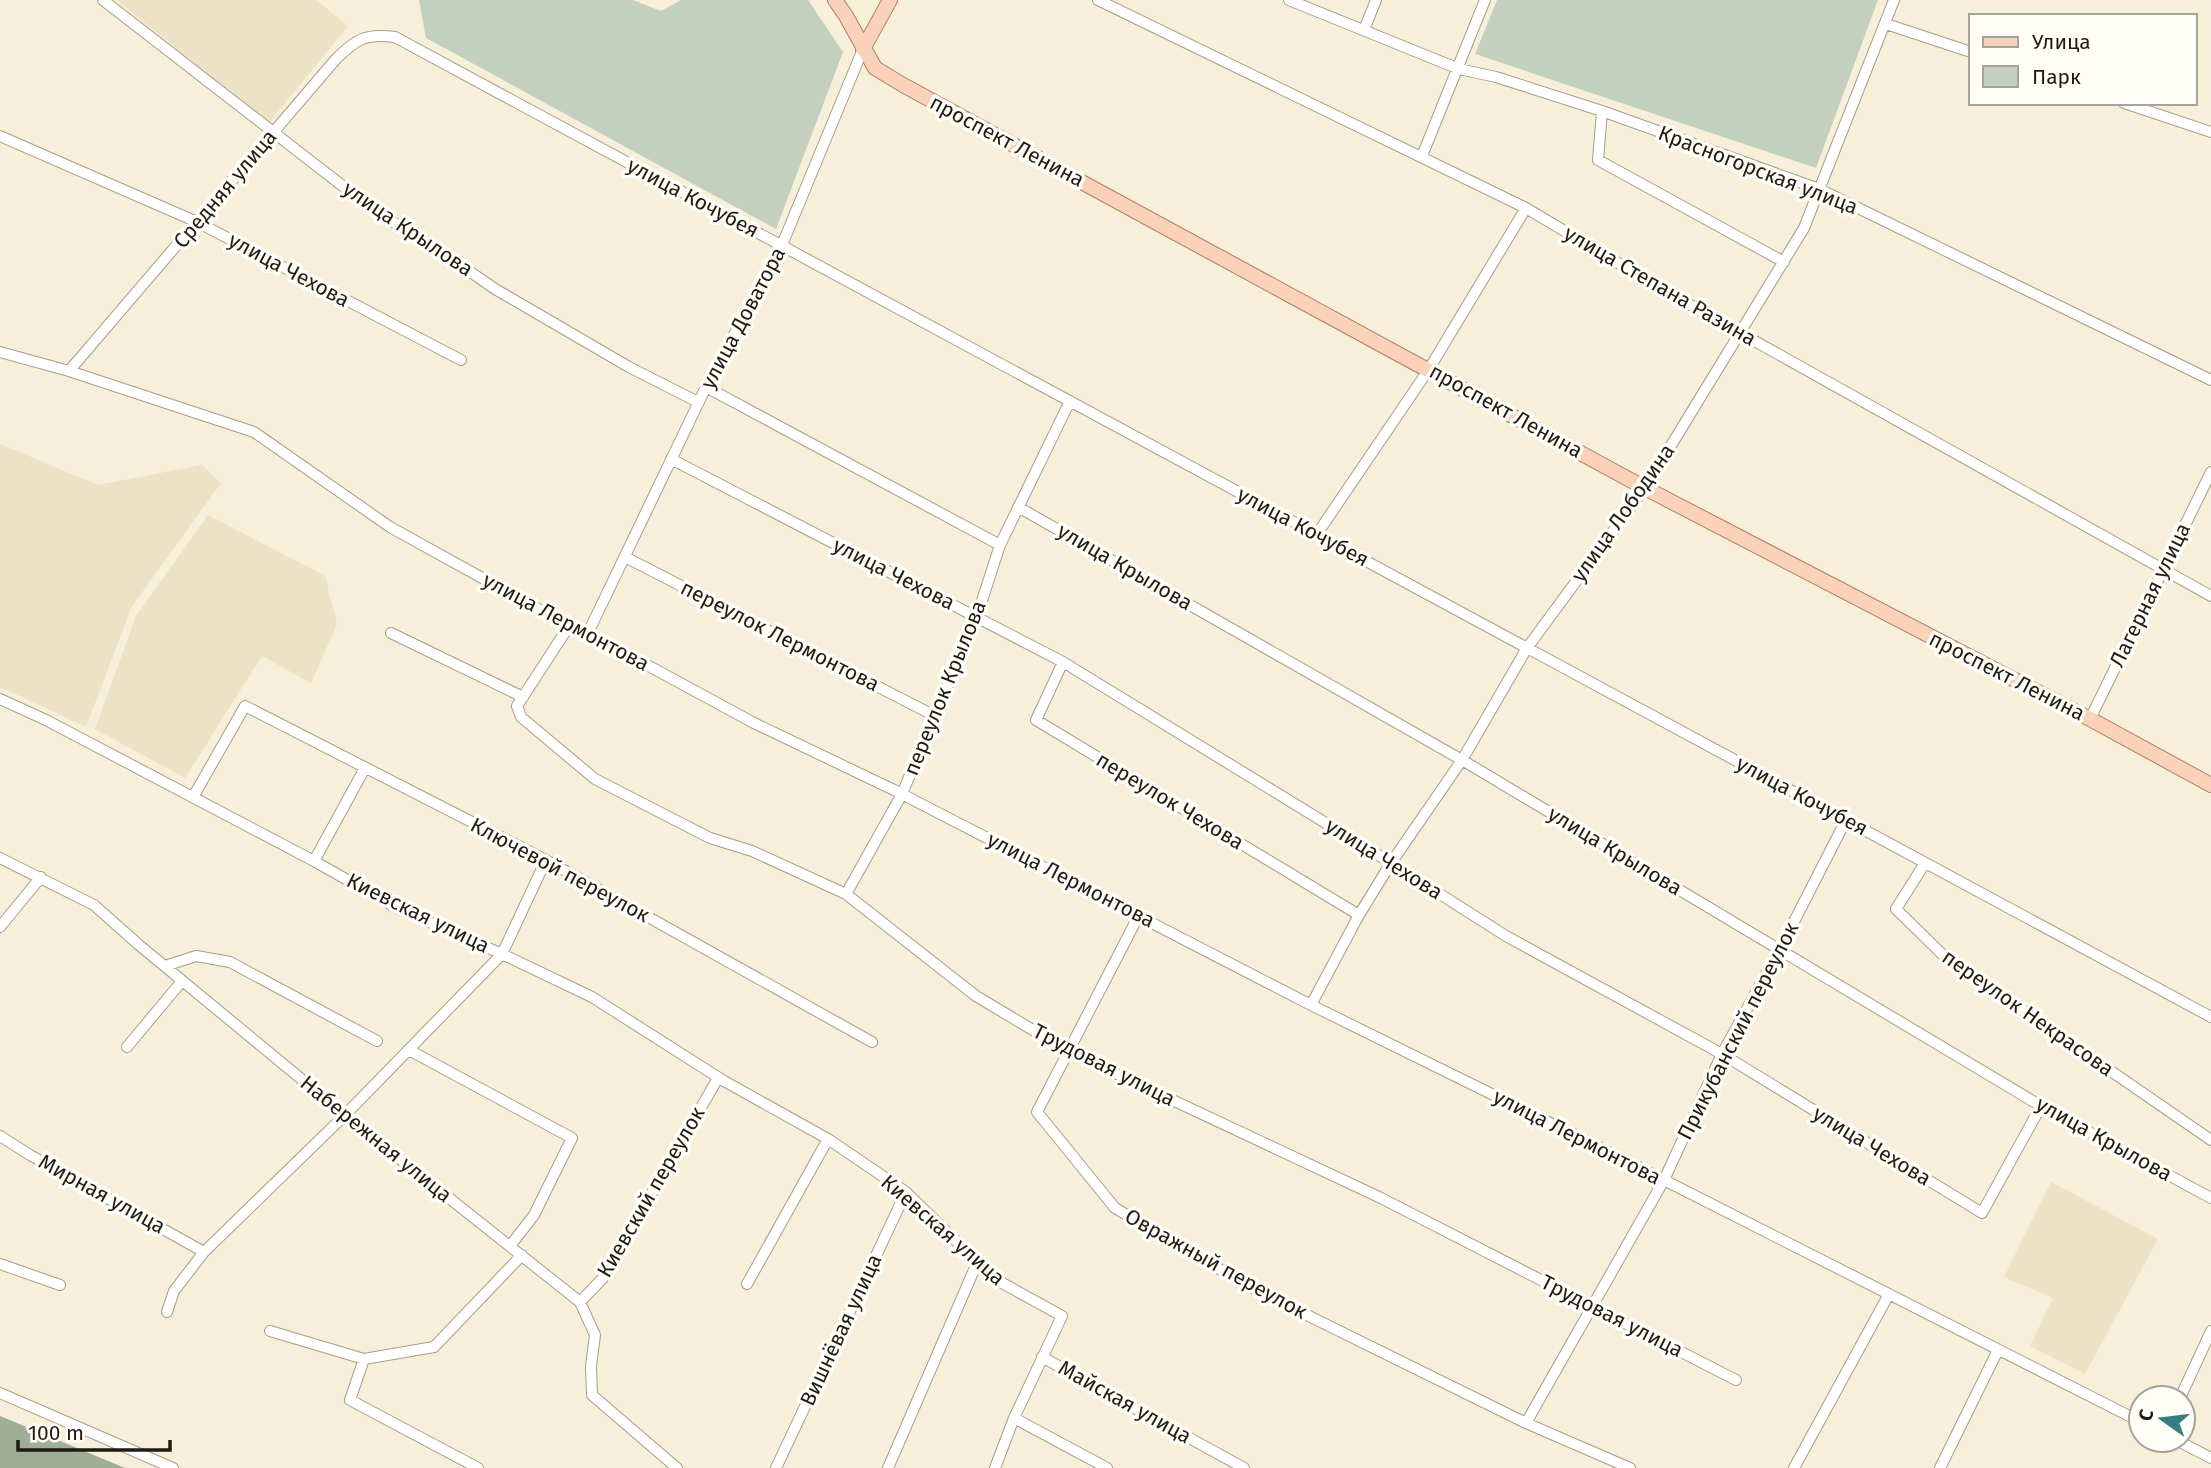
<svg xmlns="http://www.w3.org/2000/svg" width="2211" height="1468" font-family="'Fira Sans',sans-serif">
<style>
.built{fill:#ece2c5}
.green{fill:#c4d0be}
.forest{fill:#9eaf95}
.lines{fill:none;stroke-linecap:round;stroke-linejoin:round}
.minor-casing{stroke:#a69e8a;stroke-width:12}
.major-casing{stroke:#aa7e61;stroke-width:16}
.minor{stroke:#fff;stroke-width:10}
.major{stroke:#fad1b9;stroke-width:14}
.labels{text-anchor:middle;stroke-width:7;stroke-linejoin:round;paint-order:stroke}
.street-label{font-size:21px;fill:#1e1c14;stroke:#fefdf8}
</style>
<rect width="100%" height="100%" fill="#f7efd9"/>
<path class="built" d="M117,0H316L348,26L268,124Z
M0,444L98,485L202,465L221,483L132,606L86,727L0,687Z
M208,515L325,576L337,624L311,683L262,656L185,778L95,729L136,616Z
M2051,1182L2158,1239L2085,1374L2030,1346L2053,1298L2004,1277Z"/>
<path class="green" d="M419,0H633L661,11L681,0H808L843,52L776,229L426,38Z
M1497,0H1878L1816,168L1475,54Z"/>
<path class="forest" d="M0,1416L125,1468H0Z"/>
<g class="lines">
<defs>
<path id="minor" d="M103,0L380,215L417,235L495,289L629,367L698,402
M1098,0L1526,208L1658,287L2211,596
M1289,0L1459,69L1496,77L1602,111L1819,189L2211,380
M1886,24L1971,52
M1364,30L1376,0
M2124,103L2211,132
M1602,111L1598,160L1784,262
M0,136L197,222L461,360
M1422,156L1485,0
M0,352L69,371L254,432L390,527L569,626L588,633L754,723L894,790L1311,1005L1591,1143L2141,1422
M69,371L336,59C356,39 366,33 395,37L2211,1017
M706,387L1000,545
M671,459L1063,662L1391,863L1506,936L1722,1054L1982,1213L2041,1106
M1018,507L1462,760L2041,1106L2211,1198
M1317,534L1429,369L1526,208
M625,557L935,716
M569,626L517,706L521,717L595,779L710,838L752,851L846,894L976,996L1068,1051L1381,1198L1736,1380
M391,633L523,697
M588,633L706,387L782,245L863,49
M1063,662L1036,720L1359,915
M0,699L46,720L314,861L395,907L502,954L592,997L724,1081L828,1139L906,1192L995,1279L1062,1316L1014,1418L995,1468
M2090,719L2211,472
M193,797L245,706L546,860L872,1042
M0,858L94,905L139,945L357,1125L580,1302L595,1335L591,1366L592,1395L677,1468
M314,861L365,768
M1925,863L1896,909L1944,956L2211,1140
M846,894L902,794L979,610L1000,545L1070,401
M1139,915L1037,1112L1115,1208L1250,1287L1526,1423L1630,1468
M0,927L41,877
M165,966L196,956L230,962L377,1041
M1311,1005L1359,915L1391,863L1462,760L1527,648L1645,488L1804,228L1894,0
M127,1047L182,981
M409,1050L572,1138L534,1215L510,1246
M0,1136L30,1155L204,1252
M0,1264L60,1285
M747,1284L828,1139
M580,1302L603,1278L718,1078
M167,1312L174,1291L204,1252L345,1115L502,954L546,860
M270,1331L364,1359L434,1347L522,1255
M1042,1357L1244,1468
M364,1359L350,1400L478,1468
M0,1393L173,1468
M2180,1398L2211,1331
M1014,1418L1107,1468
M1526,1423L1664,1180L1722,1054L1780,949L1846,820
M2176,1440L2211,1458
M776,1468L906,1192
M888,1468L977,1263
M1794,1468L1889,1294
M1940,1468L1998,1350"/>
<path id="major" d="M835,0L846,16L875,68L903,85L1645,488L2090,719L2211,785
M863,49L890,0"/>
</defs>
<use href="#minor" class="minor-casing"/>
<use href="#major" class="major-casing"/>
<use href="#minor" class="minor"/>
<use href="#major" class="major"/>
</g>
<g class="labels">
<g class="street-label">
<text transform="translate(1007 141) rotate(28)" y="7">проспект Ленина</text>
<text transform="translate(1758 170) rotate(21)" y="7">Красногорская улица</text>
<text transform="translate(225 189) rotate(-50)" y="7">Средняя улица</text>
<text transform="translate(693 198) rotate(28)" y="7">улица Кочубея</text>
<text transform="translate(408 229) rotate(34)" y="7">улица Крылова</text>
<text transform="translate(289 270) rotate(28)" y="7">улица Чехова</text>
<text transform="translate(1660 286) rotate(30)" y="7">улица Степана Разина</text>
<text transform="translate(743 318) rotate(-62)" y="7">улица Доватора</text>
<text transform="translate(1506 411) rotate(29)" y="7">проспект Ленина</text>
<text transform="translate(1623 513) rotate(-55)" y="7">улица Лободина</text>
<text transform="translate(1303 527) rotate(28)" y="7">улица Кочубея</text>
<text transform="translate(1125 567) rotate(30)" y="7">улица Крылова</text>
<text transform="translate(894 574) rotate(27)" y="7">улица Чехова</text>
<text transform="translate(2150 595) rotate(-64)" y="7">Лагерная улица</text>
<text transform="translate(566 622) rotate(28)" y="7">улица Лермонтова</text>
<text transform="translate(780 636) rotate(27)" y="7">переулок Лермонтова</text>
<text transform="translate(2007 676) rotate(27)" y="7">проспект Ленина</text>
<text transform="translate(945 688) rotate(-68)" y="7">переулок Крылова</text>
<text transform="translate(1802 796) rotate(28)" y="7">улица Кочубея</text>
<text transform="translate(1170 801) rotate(31)" y="7">переулок Чехова</text>
<text transform="translate(1615 851) rotate(31)" y="7">улица Крылова</text>
<text transform="translate(1384 859) rotate(32)" y="7">улица Чехова</text>
<text transform="translate(560 870) rotate(28)" y="7">Ключевой переулок</text>
<text transform="translate(1071 880) rotate(27)" y="7">улица Лермонтова</text>
<text transform="translate(418 913) rotate(26)" y="7">Киевская улица</text>
<text transform="translate(2028 1013) rotate(35)" y="7">переулок Некрасова</text>
<text transform="translate(1738 1031) rotate(-63)" y="7">Прикубанский переулок</text>
<text transform="translate(1104 1065) rotate(27)" y="7">Трудовая улица</text>
<text transform="translate(1577 1137) rotate(27)" y="7">улица Лермонтова</text>
<text transform="translate(376 1139) rotate(39)" y="7">Набережная улица</text>
<text transform="translate(2104 1139) rotate(29)" y="7">улица Крылова</text>
<text transform="translate(1872 1146) rotate(31)" y="7">улица Чехова</text>
<text transform="translate(651 1192) rotate(-60)" y="7">Киевский переулок</text>
<text transform="translate(102 1194) rotate(29)" y="7">Мирная улица</text>
<text transform="translate(943 1230) rotate(41)" y="7">Киевская улица</text>
<text transform="translate(1216 1264) rotate(29)" y="7">Овражный переулок</text>
<text transform="translate(1612 1316) rotate(27)" y="7">Трудовая улица</text>
<text transform="translate(841 1330) rotate(-65)" y="7">Вишнёвая улица</text>
<text transform="translate(1125 1402) rotate(29)" y="7">Майская улица</text>
</g>
</g>
<rect x="1969" y="14" width="228" height="91" fill="#fefdf8" stroke="#a4a39d" stroke-width="2"/>
<rect x="1983" y="37" width="35" height="10" fill="#fad1b9" stroke="#a4a39d" stroke-width="2"/>
<text x="2032" y="49" font-size="21" fill="#1e1c14">Улица</text>
<rect x="1983" y="66" width="35" height="21" fill="#c4d0be" stroke="#a4a39d" stroke-width="2"/>
<text x="2032" y="84" font-size="21" fill="#1e1c14">Парк</text>
<g transform="translate(2162 1419) rotate(284)"><circle r="33" fill="#fefdf8" stroke="#a4a39d" stroke-width="2"/>
<path d="M0-5L12 26L0 18L-12 26Z" fill="#357e82"/>
<text y="-10" font-size="19" font-weight="bold" text-anchor="middle" fill="#1e1c14">С</text>
</g>
<path d="M18 1440v10h152v-10" fill="none" stroke="#1e1c14" stroke-width="3.5"/>
<text x="28" y="1440" font-size="21" fill="#1e1c14" stroke="#fefdf8" stroke-width="5" paint-order="stroke">100 m</text>
</svg>
